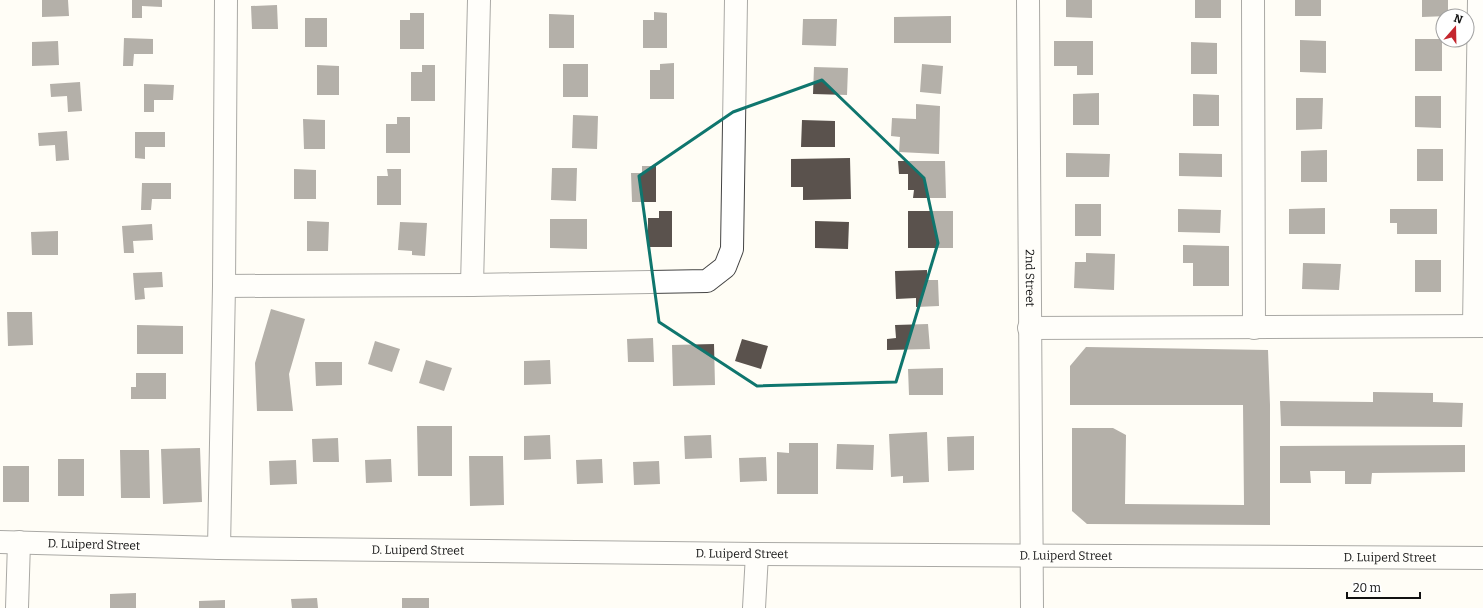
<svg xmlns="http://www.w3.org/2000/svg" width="1483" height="608" font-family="Bitter,serif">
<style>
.building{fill:#5a524d}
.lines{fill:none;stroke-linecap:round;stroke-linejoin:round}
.street-casing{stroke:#444;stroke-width:24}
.street{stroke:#fff;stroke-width:22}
.marked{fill:none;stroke:#0f766e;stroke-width:3;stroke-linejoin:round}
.labels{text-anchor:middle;stroke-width:4;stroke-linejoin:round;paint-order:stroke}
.street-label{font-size:12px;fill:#111;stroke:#fff}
</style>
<rect width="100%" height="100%" fill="#fffdf5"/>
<path class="building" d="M42,0H68L69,16L42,17Z
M132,0H162V7L142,6V18H132Z
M1066,0H1092V18L1066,17Z
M1195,0H1221V18H1195Z
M1295,0H1321V16H1295Z
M1422,0H1448V16L1422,17Z
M277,5L278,29H252L251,6Z
M654,12L667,13V48H643V20H654Z
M410,13H424V49H400V20H410Z
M549,14L574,15V48H549Z
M951,16V43H894V17Z
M305,18H327V47H305Z
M803,19H837L836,46L802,45Z
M124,38L153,39V54H134L133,66H123Z
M1415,39H1442V71H1415Z
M1300,40L1326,41V73L1300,72Z
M58,41L59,65L32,66V42Z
M1054,41H1093V75H1077V66H1054Z
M1191,42L1217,43V74H1191Z
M674,63V99H650V70H660V64Z
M563,64H588V97H563Z
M922,64L943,66L941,94L920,92Z
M317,65L339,66V95H317Z
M422,65H435V101H411V72H422Z
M814,67L848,68L847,95L813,94Z
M80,82L82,111L68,112L67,96L51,97L50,84Z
M144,84L174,85L173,100H154V112H144Z
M1099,93V125H1073V94Z
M1193,94L1219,95V126H1193Z
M1415,96H1441V128L1415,127Z
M1296,98H1323L1322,129L1296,130Z
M916,104L940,106L939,154L899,152L900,137L891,136L892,118L916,119Z
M573,115L598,116L597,149L572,148Z
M397,117H410V153H386V124H397Z
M303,119L325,120V149H304Z
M802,120L835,121V147H801Z
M67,131L69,160L56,161L55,145L39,146L38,133Z
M135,132H165V147H145V159L135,158Z
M1417,149H1443V181H1417Z
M1327,150V182H1301V151Z
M1066,153L1110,154L1109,177H1066Z
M1179,153L1222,154V177L1179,176Z
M850,158L851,199L803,200V187H791V159Z
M898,161H945L946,198H913L914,190H908V174H899Z
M642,166H656V202H632L631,173H642Z
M552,168H577L576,201L551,200Z
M294,169L316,170V199H294Z
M387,169H401V205H377V176H388Z
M142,183H171V199H152L151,210H141Z
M1075,204H1101V236H1075Z
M1325,208V234H1289V209Z
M1178,209L1221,210L1220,233L1178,232Z
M1390,209H1437V234H1397V223H1390Z
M659,211H672V247H648V218H659Z
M908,211H953V248H908Z
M550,219H587V249L550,248Z
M307,221L329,222L328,251H307Z
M815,221L849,222L848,249L815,248Z
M400,222L427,223L425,256L412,255V251L398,250Z
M152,224L153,240L133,241L134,253H124L122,226Z
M58,231V255H32L31,232Z
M1183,245L1229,246V286H1193V263H1183Z
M1086,253L1115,254L1114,290L1074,288L1075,262H1086Z
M1415,260H1441V292H1415Z
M1303,263L1341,264L1339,290L1302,289Z
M927,270V280H938L939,306L916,307V298L896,299L895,271Z
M162,272L163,287L144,288L145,299L135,300L133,273Z
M271,309L305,319L289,374L293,411H257L255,363Z
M7,312H32L33,345L8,346Z
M928,324L930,349L887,350V339L896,338L895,325Z
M137,325L183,326V354H137Z
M653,338L654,362H628L627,339Z
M742,339L768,346L761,369L735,361Z
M375,341L400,349L392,372L368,364Z
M714,344L715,385L673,386L672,345Z
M1086,347L1268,350L1270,405V525L1087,524L1072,511V428H1113L1126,435L1125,504L1244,505L1243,405H1070V366Z
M426,360L452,368L444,391L419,383Z
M550,360L551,384L524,385V361Z
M315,362H342V385L316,386Z
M943,368V395H909L908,369Z
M136,373H166V399H131V387H136Z
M1373,392L1433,393V402L1463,403L1462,427L1281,426L1280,401L1373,402Z
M417,426H452V476H418Z
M927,432L929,482L903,483V476L891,477L889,434Z
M550,435L551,459L524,460V436Z
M711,435L712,458L685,459L684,436Z
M974,436V470L948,471L947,437Z
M338,438L339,462H313L312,439Z
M789,443H818V494H777V452L789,453Z
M837,444L874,445L873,470L836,469Z
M1465,445V472L1372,473L1371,484H1345V471H1310L1311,483H1280V446Z
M200,448L202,502L163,504L161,449Z
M120,450H149L150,498H121Z
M469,456H503L504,505L470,506Z
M766,457L767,481L740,482L739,458Z
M58,459H84V496H58Z
M391,459L392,482L366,483L365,460Z
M602,459L603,483L577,484L576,460Z
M296,460L297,484L270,485L269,461Z
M659,461L660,484L634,485L633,462Z
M3,466H29V502H3Z
M136,593V608H110V594Z
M317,598L318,608H292L291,599Z
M402,598H429V608H402Z
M225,600V608H199V601Z"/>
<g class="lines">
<defs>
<g id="street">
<path id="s1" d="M1028,0L1032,608"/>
<path d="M1253,0L1254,328"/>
<path d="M472,285L479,0"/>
<path d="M224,286L472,285L707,281L725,267L732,249L736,0"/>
<path d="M1474,326L1479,0"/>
<path d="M1029,328L1483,326"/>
<path id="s2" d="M0,542L219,548L757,554L1483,558"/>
<path d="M219,548L224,286L226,0"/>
<path d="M17,608L19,542"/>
<path d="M754,608L757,554"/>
</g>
</defs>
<use href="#street" class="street-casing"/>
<use href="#street" class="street"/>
</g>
<path d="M0 0H1483V608H0ZM822,80L924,178L938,243L896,382L757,386L659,322L639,176L733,112Z" fill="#fffdf5" fill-opacity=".55" fill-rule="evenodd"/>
<path class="marked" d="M822,80L924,178L938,243L896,382L757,386L659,322L639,176L733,112Z"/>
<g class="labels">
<g class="street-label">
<text dy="4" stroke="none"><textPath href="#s1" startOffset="278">2nd Street</textPath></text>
<text dy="4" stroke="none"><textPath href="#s2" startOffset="94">D. Luiperd Street</textPath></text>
<text dy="4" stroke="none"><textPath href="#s2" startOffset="418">D. Luiperd Street</textPath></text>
<text dy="4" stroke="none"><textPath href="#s2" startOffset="742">D. Luiperd Street</textPath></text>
<text dy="4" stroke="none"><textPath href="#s2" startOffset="1066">D. Luiperd Street</textPath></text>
<text dy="4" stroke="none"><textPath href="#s2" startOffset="1390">D. Luiperd Street</textPath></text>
</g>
</g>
<g transform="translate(1455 28) rotate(20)"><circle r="19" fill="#ffffff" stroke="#a0a0a0"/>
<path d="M0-3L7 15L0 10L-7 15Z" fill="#c4262e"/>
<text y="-6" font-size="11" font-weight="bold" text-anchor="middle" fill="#111111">N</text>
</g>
<path d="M1347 592v6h73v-6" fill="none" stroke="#111111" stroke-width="2"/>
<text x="1353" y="592" font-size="12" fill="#111111" stroke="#ffffff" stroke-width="3" paint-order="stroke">20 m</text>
</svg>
